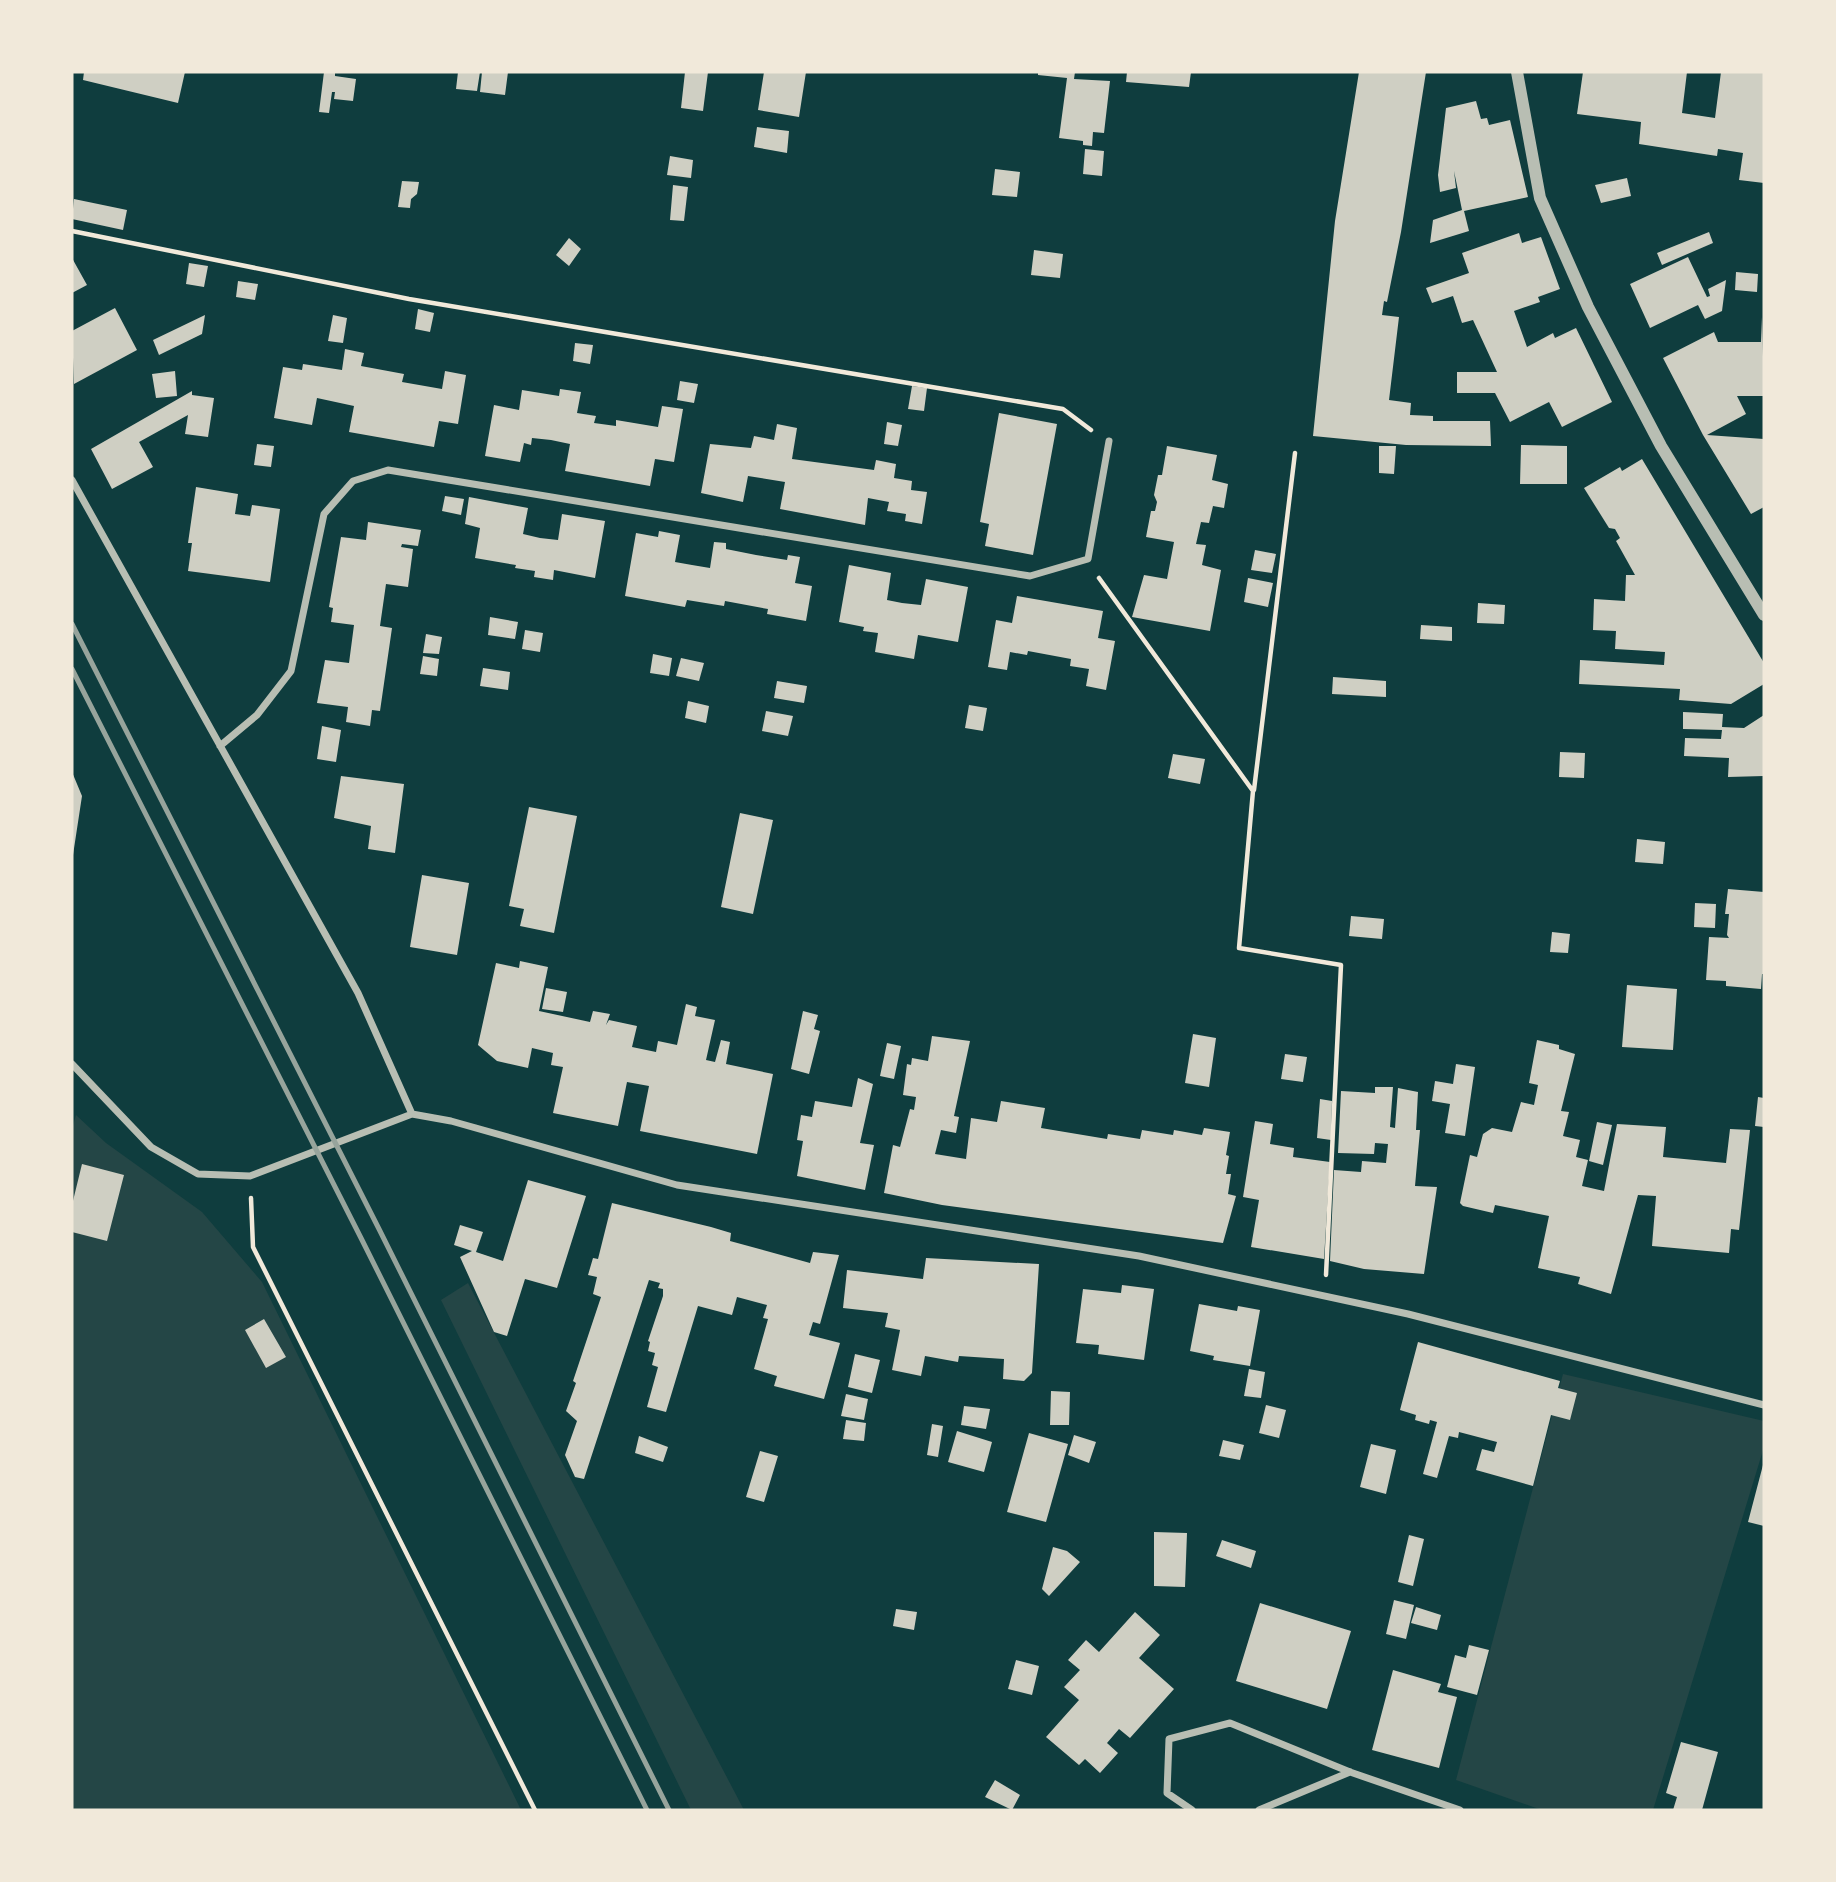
<svg xmlns="http://www.w3.org/2000/svg" width="1836" height="1882" font-family="'Source Serif 4',serif">
<style>
.green{fill:#244646}
.building{fill:#cfcfc3}
.lines{fill:none;stroke-linecap:round;stroke-linejoin:round}
.path{stroke:#f1e9da;stroke-width:4.5}
.minor{stroke:#b8beb3;stroke-width:7}
.tertiary{stroke:#b8beb3;stroke-width:12}
.rail{stroke:#97a49c;stroke-width:5}
</style>
<rect width="100%" height="100%" fill="#0f3d3e"/>
<path class="green" d="M76,1115L106,1143L202,1212L262,1282L521,1810H72V1129Z
M468,1283L744,1810H691L441,1300Z
M1563,1374L1764,1421V1447L1653,1810H1542L1456,1780Z"/>
<path class="building" d="M84,72H185L178,103L83,80Z
M324,72H335V76L356,79L353,101L334,99L335,92H332L329,113L319,112Z
M458,72H480L477,91L456,89Z
M482,72H508L505,95L480,92Z
M685,72H708L703,111L681,108Z
M764,72H806L799,117L758,110Z
M1038,72H1075L1074,79L1110,81L1104,133L1093,132L1092,146L1083,145V141L1059,138L1067,78L1038,75Z
M1127,72H1191L1189,87L1126,82Z
M1359,72H1426L1401,232L1387,302L1384,301L1382,315L1399,317L1389,400L1411,403L1410,415L1433,416V421H1490L1491,446L1406,445L1313,436L1335,221Z
M1583,72H1687L1682,113L1715,118L1721,72H1764V183L1739,180L1743,153L1718,149L1717,156L1639,144L1641,122L1577,114Z
M1476,101L1481,119L1487,118L1489,125L1510,120L1528,197L1464,211L1469,231L1430,243L1433,220L1462,210L1454,171L1456,188L1440,192L1438,175L1446,108Z
M757,127L789,131L787,153L754,147Z
M1085,149L1104,151L1102,176L1083,174Z
M670,156L693,160L691,178L667,175Z
M995,169L1020,172L1017,197L992,195Z
M1627,178L1631,196L1601,203L1595,185Z
M402,181L419,182L417,194L411,199L410,208L398,207Z
M673,185L688,187L684,221L670,220Z
M74,199L127,210L123,230L72,219Z
M1709,232L1713,243L1662,265L1657,253Z
M1519,233L1522,243L1541,237L1560,289L1538,297L1540,302L1514,311L1527,347L1553,333L1555,338L1576,328L1612,402L1562,427L1549,402L1510,422L1495,393H1457V372H1497L1473,320L1462,323L1453,296L1432,303L1426,288L1469,273L1462,253Z
M569,238L581,249L569,266L556,255Z
M1034,250L1063,254L1060,278L1031,275Z
M1688,257L1707,297L1710,296L1708,289L1726,280L1722,311L1705,319L1698,305L1650,328L1630,284Z
M72,258L87,285L72,293Z
M189,263L208,266L204,287L186,284Z
M1736,272L1758,274L1757,292L1735,290Z
M238,281L258,284L255,300L236,297Z
M115,308L137,350L74,384L72,331Z
M418,309L434,313L430,332L415,329Z
M205,315L202,334L159,355L153,340Z
M333,315L347,318L343,343L328,341Z
M1762,317L1764,396H1737L1746,414L1707,435L1764,439V507L1751,514L1703,435L1663,358L1714,332L1718,342H1761Z
M575,343L593,345L590,364L573,361Z
M345,349L364,353L361,366L404,374L402,382L442,389L445,371L466,375L458,424L439,421L434,447L349,432L354,406L317,398L312,425L274,418L283,367L302,370L303,364L342,370Z
M175,371L177,396L156,398L152,374Z
M680,381L698,384L694,403L677,400Z
M912,386L927,388L924,411L908,409Z
M560,389L581,392L577,413L596,416L594,423L616,426V420L658,427L662,406L683,409L674,462L655,459L650,486L565,471L570,444L551,440L532,438L531,445L524,443L520,462L485,456L494,405L519,410L522,390L559,396Z
M192,391V395L214,398L208,437L185,434L188,415L139,442L153,467L112,489L91,449Z
M999,413L1057,424L1033,555L985,546L989,524L980,522Z
M887,422L902,425L898,446L884,444Z
M777,424L797,428L792,459L874,470L876,460L896,464L894,478L912,481L911,490L927,492L922,524L905,521L906,514L887,511L889,502L868,498L865,525L780,509L785,482L748,476L743,502L701,493L710,444L751,448L754,436L774,440Z
M257,444L274,446L271,467L254,465Z
M1521,445L1567,446V484H1520Z
M1167,446L1217,455L1212,480L1228,484L1224,508L1213,506L1209,523L1201,522L1196,544L1206,545L1202,565L1221,570L1210,631L1132,617L1144,575L1167,579L1174,542L1146,537L1151,511H1155L1157,502L1154,495L1158,475H1162Z
M1379,446H1396L1394,474L1379,473Z
M1642,459L1764,663V684L1731,704L1679,700L1680,689L1579,684L1580,660L1664,665L1665,652L1615,649L1616,631L1593,630L1594,599L1625,601L1626,575H1635L1616,541L1620,538L1615,529L1609,528L1584,488L1620,467L1622,471Z
M196,487L238,494L235,514L250,516L252,505L280,509L270,582L188,571L192,543H188Z
M445,496L464,499L461,515L442,511Z
M469,497L528,508L523,534L540,538L558,540L562,514L605,521L595,578L554,570L553,580L534,577L535,571L515,568L516,565L475,558L480,528L465,524Z
M368,522L421,530L418,546L402,544L401,547L413,549L408,587L386,584L380,626L392,628L380,711L372,710L370,726L346,722L348,707L317,703L325,660L349,663L354,625L331,622L333,608L329,607L341,537L366,540Z
M659,531L680,535L675,562L692,565L710,568L714,542L726,543V549L756,555L787,560L788,555L800,557L795,583L812,586L806,621L767,614L768,609L725,601L724,606L687,600L685,607L625,596L636,533L658,537Z
M1255,550L1276,554L1272,573L1251,570Z
M849,565L891,573L887,600L902,603L921,605L926,579L968,587L958,642L918,635L914,659L875,652L878,633L863,631L864,627L839,622Z
M1248,578L1273,583L1268,607L1244,602Z
M1017,596L1103,611L1098,638L1115,641L1106,690L1086,686L1089,669L1070,666L1071,659L1028,651L1027,655L1010,652L1007,670L988,667L996,620L1012,623Z
M1478,603L1505,605L1504,624L1477,623Z
M490,617L518,622L515,639L488,635Z
M1421,625L1452,627V641L1420,639Z
M525,630L543,633L540,652L522,649Z
M426,634L442,637L439,654L423,653Z
M653,654L672,658L669,676L650,673Z
M423,656L439,659L437,676L420,674Z
M681,658L704,663L699,681L676,676Z
M483,668L510,672L508,690L480,686Z
M1333,677L1386,681V697L1332,694Z
M777,681L807,686L804,703L774,698Z
M688,701L709,706L706,723L685,718Z
M969,705L987,708L983,731L965,728Z
M766,711L793,716L788,736L762,731Z
M1683,712L1723,714L1722,727L1744,728L1764,715V776L1728,777L1729,758L1684,756L1685,738L1721,739L1722,730L1683,729Z
M322,726L341,730L336,762L317,759Z
M1560,752L1585,753L1584,778L1559,777Z
M1173,754L1205,759L1200,784L1168,778Z
M72,772L82,796L73,855L72,854Z
M341,776L404,784L395,853L368,849L371,826L334,818Z
M529,807L577,816L554,933L520,926L524,909L509,906Z
M740,813L773,820L753,914L721,907Z
M1637,839L1665,842L1663,864L1635,862Z
M422,875L469,883L457,955L410,947Z
M1728,889L1764,892V974H1762L1761,989L1726,986V981L1706,980L1709,937L1729,938L1727,935L1729,914H1725Z
M1695,903L1716,904L1715,928L1694,927Z
M1351,916L1384,919L1382,939L1349,936Z
M1552,932L1570,934L1568,953L1550,952Z
M520,961L548,967L539,1011L590,1022L593,1011L610,1014L606,1025L609,1020L637,1026L632,1047L656,1052L658,1041L677,1045L686,1004L697,1007L695,1016L715,1020L706,1060L715,1062L721,1040L730,1042L726,1064L773,1074L757,1154L640,1131L649,1086L627,1082L618,1126L553,1113L563,1067L551,1065L553,1053L532,1048L528,1068L497,1061L478,1045L496,963L519,968Z
M1627,985L1677,989L1673,1050L1622,1047Z
M546,988L567,992L563,1012L542,1009Z
M803,1011L818,1015L814,1029L820,1031L809,1074L791,1069Z
M1193,1034L1216,1038L1209,1087L1185,1083Z
M932,1036L970,1041L954,1116L959,1117L956,1133L941,1130L935,1154L966,1159L971,1118L997,1122L1001,1101L1045,1108L1041,1128L1107,1139L1108,1134L1140,1139L1142,1130L1173,1135L1174,1130L1202,1135L1204,1128L1230,1132L1226,1155L1229,1156L1226,1174H1231L1228,1194L1236,1196L1223,1243L942,1205L884,1193L893,1145L900,1147L910,1109L914,1110L916,1097L903,1095L907,1064L911,1065L912,1058L928,1061Z
M1537,1040L1559,1045V1049L1575,1054L1561,1111L1569,1112L1563,1136L1580,1140L1576,1157L1588,1160L1582,1186L1604,1191L1617,1124L1666,1127L1663,1157L1726,1163L1730,1129L1750,1130L1739,1230L1731,1229L1729,1253L1652,1246L1656,1196L1638,1195L1611,1294L1578,1284L1580,1277L1538,1268L1549,1216L1495,1205L1493,1213L1463,1206L1460,1203L1470,1155L1477,1157L1483,1134L1492,1128L1512,1132L1521,1102L1534,1105L1538,1085L1529,1083Z
M887,1043L901,1046L894,1079L880,1076Z
M1285,1054L1307,1057L1303,1082L1281,1079Z
M1456,1064L1475,1067L1465,1136L1445,1133L1450,1104L1432,1101L1435,1081L1453,1084Z
M858,1078L873,1084L860,1143L874,1145L865,1190L797,1176L803,1141L797,1140L801,1115L812,1117L815,1101L852,1107Z
M1375,1087H1393L1390,1127L1395,1128L1398,1088L1418,1092L1416,1130H1420L1415,1186L1437,1187L1424,1274L1364,1269L1330,1261L1334,1170L1361,1172L1362,1161L1386,1163L1388,1144L1375,1143L1374,1154L1338,1153L1341,1091L1375,1093Z
M1758,1097L1764,1098V1127L1755,1126Z
M1320,1099L1332,1101L1331,1140L1317,1138Z
M1255,1121L1273,1124L1270,1144L1294,1148L1293,1157L1330,1162L1324,1259L1251,1247L1259,1200L1243,1197Z
M1597,1122L1612,1125L1603,1165L1589,1161Z
M82,1164L124,1175L107,1241L72,1232V1205Z
M528,1180L586,1196L557,1288L525,1279L507,1336L494,1332L460,1257L472,1251L454,1245L460,1225L483,1232L476,1252L503,1261Z
M612,1203L711,1227L731,1233L730,1241L810,1263L813,1252L839,1255L820,1324L813,1322L809,1335L840,1343L824,1399L774,1386L777,1376L754,1369L768,1319L763,1318L767,1305L737,1297L732,1315L698,1306L666,1412L647,1407L658,1367L652,1365L655,1353L648,1351L650,1342L648,1341L663,1296V1289L658,1288L660,1283L649,1280L584,1479L575,1477L565,1455L577,1421L566,1411L576,1383L573,1381L601,1297L593,1294L597,1277L588,1275L593,1258L598,1259Z
M926,1258L1039,1264L1032,1373L1024,1381L1003,1379L1004,1359L959,1356L958,1362L925,1356L921,1376L892,1370L900,1330L885,1327L888,1313L843,1308L847,1270L923,1279Z
M1122,1285L1154,1289L1144,1360L1098,1354L1099,1345L1076,1343L1083,1289L1121,1293Z
M1199,1304L1237,1311L1238,1306L1260,1310L1250,1366L1213,1360L1214,1356L1190,1351Z
M264,1319L286,1357L266,1368L245,1330Z
M1418,1342L1560,1381L1558,1388L1577,1393L1570,1420L1551,1415L1533,1486L1476,1470L1482,1449L1494,1452L1497,1442L1459,1432L1458,1438L1449,1436L1437,1478L1423,1474L1437,1422L1430,1420L1429,1424L1415,1420L1416,1415L1400,1410Z
M855,1354L880,1360L872,1393L848,1387Z
M1249,1369L1265,1372L1261,1398L1244,1396Z
M1051,1391L1070,1392L1069,1425H1050Z
M846,1394L868,1399L864,1420L841,1416Z
M1266,1405L1286,1410L1279,1438L1259,1433Z
M964,1406L990,1409L986,1429L961,1425Z
M846,1420L866,1423L864,1441L843,1439Z
M932,1424L943,1426L938,1457L927,1455Z
M957,1431L992,1442L984,1472L948,1462Z
M1029,1433L1068,1444L1046,1522L1007,1512Z
M1074,1435L1096,1442L1089,1463L1068,1455Z
M639,1436L668,1447L663,1462L635,1453Z
M1223,1440L1244,1445L1240,1460L1219,1456Z
M1371,1444L1396,1450L1386,1494L1360,1487Z
M760,1451L778,1456L764,1502L746,1497Z
M1763,1465H1764V1526L1748,1522Z
M1154,1532L1187,1533L1185,1587L1154,1586Z
M1409,1535L1424,1539L1413,1586L1398,1582Z
M1222,1540L1256,1551L1251,1568L1216,1556Z
M1053,1547L1067,1551L1080,1562L1049,1596L1042,1589Z
M1394,1600L1414,1605L1406,1639L1386,1634Z
M1260,1603L1351,1631L1327,1709L1236,1681Z
M1416,1607L1441,1615L1437,1630L1411,1623Z
M896,1609L917,1612L914,1630L893,1626Z
M1135,1612L1160,1635L1139,1658L1174,1689L1130,1738L1119,1729L1107,1743L1118,1753L1100,1773L1085,1759L1079,1765L1046,1737L1079,1700L1064,1687L1080,1670L1068,1660L1086,1640L1099,1652Z
M1469,1645L1489,1650L1477,1695L1447,1687L1455,1655L1466,1658Z
M1016,1660L1039,1666L1032,1695L1008,1689Z
M1393,1670L1441,1684L1438,1692L1457,1697L1439,1768L1372,1750Z
M1681,1742L1718,1752L1702,1810H1673L1677,1797L1666,1793Z
M995,1780L1020,1795L1012,1810L985,1797Z"/>
<g class="lines">
<path class="path" d="M72,231L409,299L1063,409L1091,430
M1099,578L1253,791L1239,948L1341,965L1326,1275
M1254,790L1295,453
M251,1198L253,1247L535,1810"/>
<path class="minor" d="M72,480L358,993L412,1114
M220,746L257,715L291,671L324,514L353,481L388,470L1030,576L1088,559L1109,441
M72,1064L151,1147L198,1174L250,1176L412,1114L451,1121L677,1185L1139,1256L1408,1314L1764,1405
M1192,1810L1167,1793L1169,1739L1230,1723L1350,1772L1460,1810
M1259,1810L1350,1772"/>
<path class="tertiary" d="M1517,72L1540,198L1588,307L1661,446L1764,615"/>
<path class="rail" d="M72,624L379,1229L669,1810
M72,669L361,1238L647,1810"/>
</g>
<rect width="1836" height="1882" fill="none" stroke="#f1e9da" stroke-width="147"/>
</svg>
